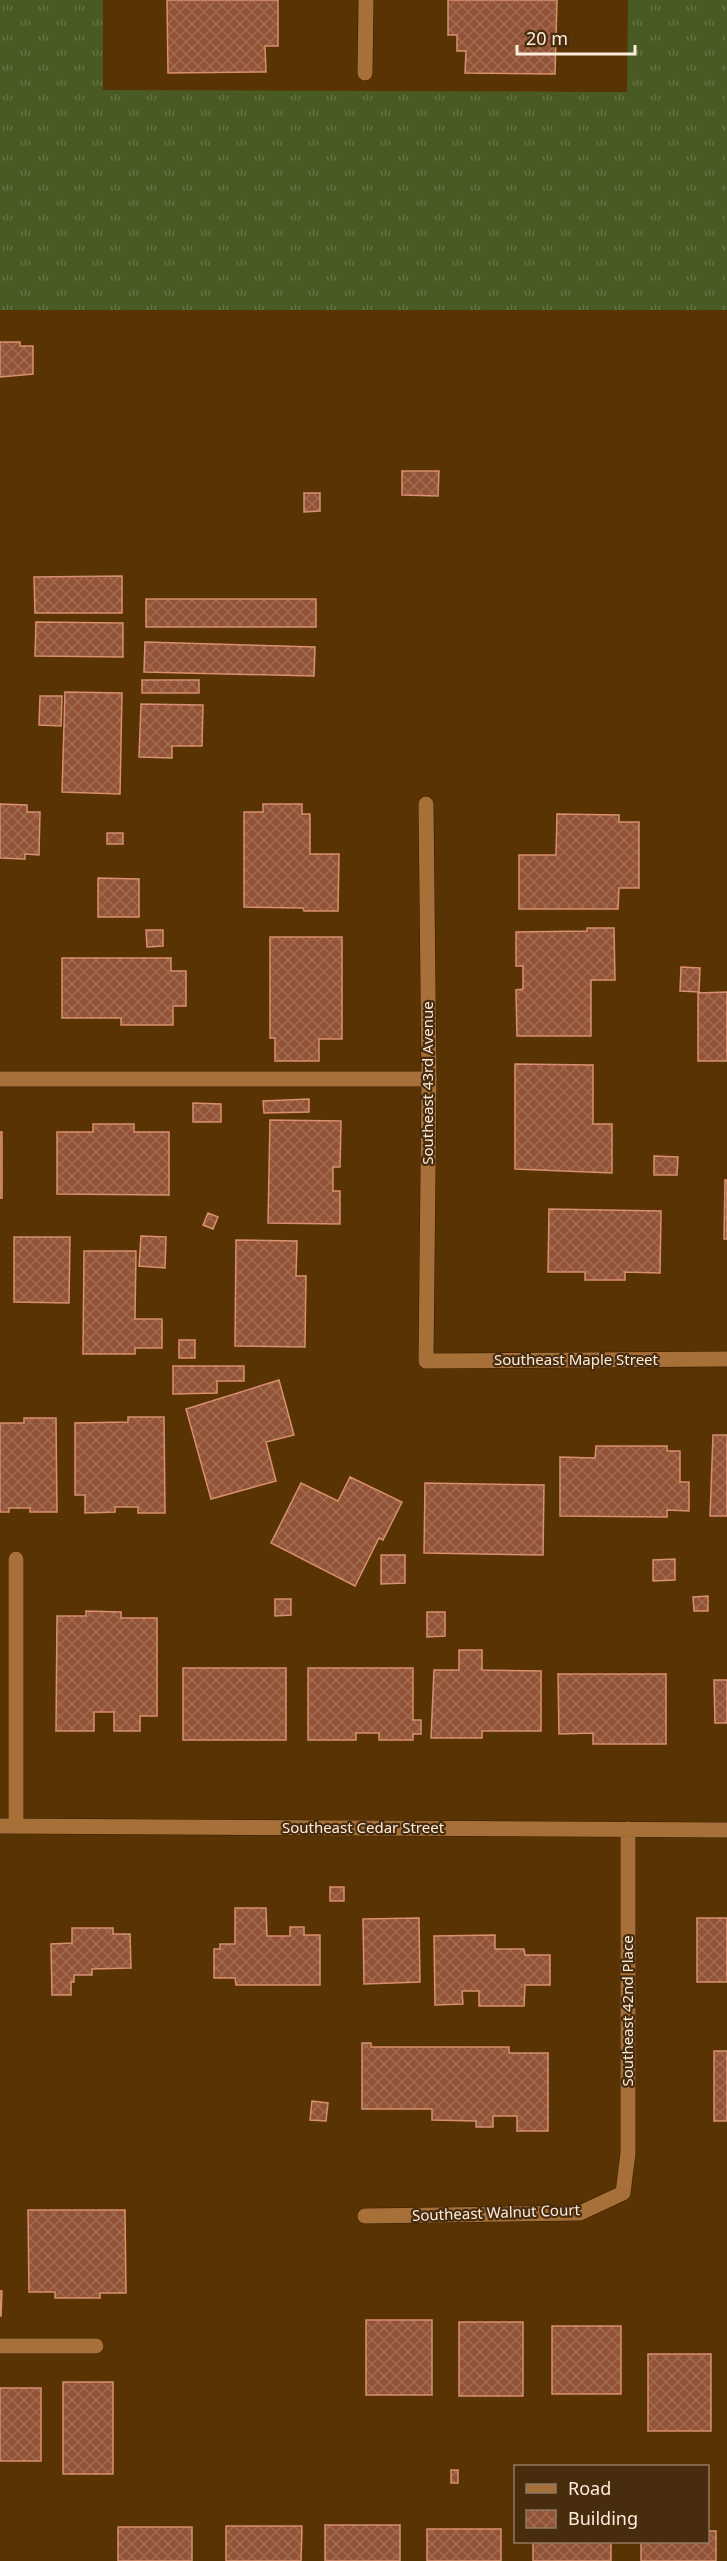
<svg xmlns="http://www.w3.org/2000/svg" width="727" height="2561" font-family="'Noto Sans',sans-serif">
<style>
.grass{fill:url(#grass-tufts)}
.building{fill:url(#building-cross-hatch);stroke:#d89070;stroke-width:1.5}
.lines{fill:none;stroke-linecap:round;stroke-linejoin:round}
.service-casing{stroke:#371d00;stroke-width:16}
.minor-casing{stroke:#371d00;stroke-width:16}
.service{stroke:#a67038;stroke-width:15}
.minor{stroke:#a67038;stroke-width:15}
.labels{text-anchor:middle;stroke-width:4.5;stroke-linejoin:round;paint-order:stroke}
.street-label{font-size:15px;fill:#feecdb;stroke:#482c0e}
</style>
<defs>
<pattern id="grass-tufts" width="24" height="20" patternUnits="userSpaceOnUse" patternTransform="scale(1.5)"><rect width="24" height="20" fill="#495b23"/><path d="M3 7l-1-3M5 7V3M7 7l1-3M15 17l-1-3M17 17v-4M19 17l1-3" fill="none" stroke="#647342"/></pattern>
<pattern id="building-cross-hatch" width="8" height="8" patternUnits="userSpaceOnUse" patternTransform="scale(1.5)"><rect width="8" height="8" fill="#925336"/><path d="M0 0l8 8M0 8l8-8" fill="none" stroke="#a26c52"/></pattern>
</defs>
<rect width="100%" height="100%" fill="#593303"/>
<path class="grass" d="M0,0H103V90L627,92L628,0H727V310H0Z"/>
<path class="building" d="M167,0H278V46H265L266,72L168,73Z
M448,0H557L555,74L465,73L466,51H457V35H448Z
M0,342H20V346H33V374L0,377Z
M402,471H439L438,496L402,495Z
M304,493H320V511L304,512Z
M122,576V613H35L34,577Z
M146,599H316V627H146Z
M36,622L123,623V657L35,656Z
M145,642L315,647L314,676L144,672Z
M142,680H199V693H142Z
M65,692L122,693L120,794L62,792Z
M40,696H62L61,726L39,725Z
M141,704L203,705L202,746H172V758L139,757Z
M0,804L27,805V812H40L39,855L25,854V859L0,858Z
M263,804H302V814H310V854H339L338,911H304L303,908L244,907V812H263Z
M557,814L619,815V822H639V888H619L618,909H519V855H556Z
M107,833H123V844H107Z
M98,878L139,879V917H98Z
M587,928H614L615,980H591V1036H517L516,990L523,989V966H516V932L587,931Z
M146,930H163V946L147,947Z
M270,937H342V1039H319V1061H275V1038H270Z
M62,958H171V971H186V1006H173V1025H121V1018H62Z
M681,967L700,968L699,992L680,991Z
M727,992V1061H698V993Z
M515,1064L593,1065V1124H612V1173L515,1169Z
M309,1099V1112L264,1113L263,1101Z
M193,1103L221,1104V1122H193Z
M270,1120L341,1121L340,1167H333V1191H340V1224L268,1223Z
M93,1124H134V1132H169V1195L57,1194V1132H93Z
M0,1132H2V1198H0Z
M654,1156L678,1157L677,1175H654Z
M725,1180H727V1239H724Z
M549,1209L661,1211L660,1273L625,1272V1280H585V1272H548Z
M208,1213L218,1217L213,1229L203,1225Z
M141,1236L166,1237L165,1268L139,1266Z
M14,1237H70L69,1303L14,1302Z
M236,1240L297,1241L296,1276H306L305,1347L235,1346Z
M84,1251H136L135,1319H162V1348H135V1354H83Z
M179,1340H195V1358H179Z
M173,1366H244V1381H217V1393L173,1394Z
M279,1380L294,1435L266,1442L276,1481L211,1499L186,1409Z
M128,1417H164L165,1513H138V1507H115V1512L85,1513V1495H75V1423L128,1422Z
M24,1418H56L57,1512H30V1508H9V1512H0V1423H24Z
M713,1435H727V1516H710Z
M596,1446H667V1451H680V1482H689V1511L667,1510V1517L560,1516V1457L595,1458Z
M350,1477L402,1502L383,1540L379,1538L355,1586L271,1543L301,1483L338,1501Z
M425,1483L544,1485L543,1555L424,1553Z
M381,1555H405V1583L381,1584Z
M675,1559V1580L653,1581V1560Z
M708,1596V1611H694L693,1597Z
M275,1599H291V1615L275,1616Z
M86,1611L121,1612V1618H157V1716H140V1731H114V1712H94V1731H56L57,1616H86Z
M427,1612H445V1636L427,1637Z
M459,1650H482V1670L541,1671V1731H482V1738H431L434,1670H459Z
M183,1668H286V1740H183Z
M308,1668H413V1720H421V1734H413V1740H379V1733H356V1740H308Z
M558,1674H666V1744H593V1733L559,1734Z
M714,1680H727V1723H715Z
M330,1887H344V1901H330Z
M235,1908H266L267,1936H290V1927H304V1935H320V1985H236L235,1978H214V1949H220V1944H235Z
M419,1918L420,1982L364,1984L363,1919Z
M697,1918H727V1982H697Z
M72,1928H113V1934H130L131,1968L92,1969V1975H74V1982H71V1995H52L51,1944L72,1943Z
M495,1935V1949H524L525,1955H550V1985H525L524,2006H479V1991H462L463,2004L435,2005L434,1936Z
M362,2043H371V2047H509V2053H548V2131H517V2116H493V2127H476V2121L432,2120V2109H362Z
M714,2051H727V2121H714Z
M312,2101L328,2103L326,2121L310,2120Z
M28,2210H125L126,2293H100V2298H55V2292H29Z
M0,2291H2L1,2316H0Z
M366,2320H432V2395H366Z
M459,2322H523V2396H459Z
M552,2326H621V2394H552Z
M648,2354H711V2431H648Z
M63,2382H113V2474H63Z
M0,2388H41V2461H0Z
M451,2470H458V2483H451Z
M325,2525H400V2561H325Z
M226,2526H302L301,2561H226Z
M118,2527H192V2561H118Z
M427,2529H501V2561H427Z
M708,2531H716V2561H641V2542H708Z
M533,2542H611V2561H533Z"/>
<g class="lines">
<defs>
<path id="service" d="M0,1079H429
M16,1559V1826
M0,2346H96"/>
<path id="minor" d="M365,73L366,0
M426,804L429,1079L426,1361L727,1359
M0,1826L727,1830
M365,2216L580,2213L623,2193L628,2153V1829"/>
</defs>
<use href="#service" class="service-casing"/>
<use href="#minor" class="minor-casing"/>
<use href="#service" class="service"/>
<use href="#minor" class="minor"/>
</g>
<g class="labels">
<g class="street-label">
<text transform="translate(428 1083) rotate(-90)" y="5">Southeast 43rd Avenue</text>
<text x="576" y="1365">Southeast Maple Street</text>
<text x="363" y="1833">Southeast Cedar Street</text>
<text transform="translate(628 2011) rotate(-90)" y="5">Southeast 42nd Place</text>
<text transform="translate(496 2213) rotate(-2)" y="5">Southeast Walnut Court</text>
</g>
</g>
<rect x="514" y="2465" width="195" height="78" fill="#482c0e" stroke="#917960" stroke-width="1.5"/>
<rect x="526" y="2484" width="30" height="9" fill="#a67038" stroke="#917960" stroke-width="1.5"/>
<text x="568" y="2495" font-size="18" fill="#feecdb">Road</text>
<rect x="526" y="2510" width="30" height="18" fill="url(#building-cross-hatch)" stroke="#917960" stroke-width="1.5"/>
<text x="568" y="2525" font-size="18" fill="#feecdb">Building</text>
<path d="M517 45v9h118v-9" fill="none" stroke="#feecdb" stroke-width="3"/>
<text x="526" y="45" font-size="18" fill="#feecdb" stroke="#482c0e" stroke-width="4.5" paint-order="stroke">20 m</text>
</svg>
